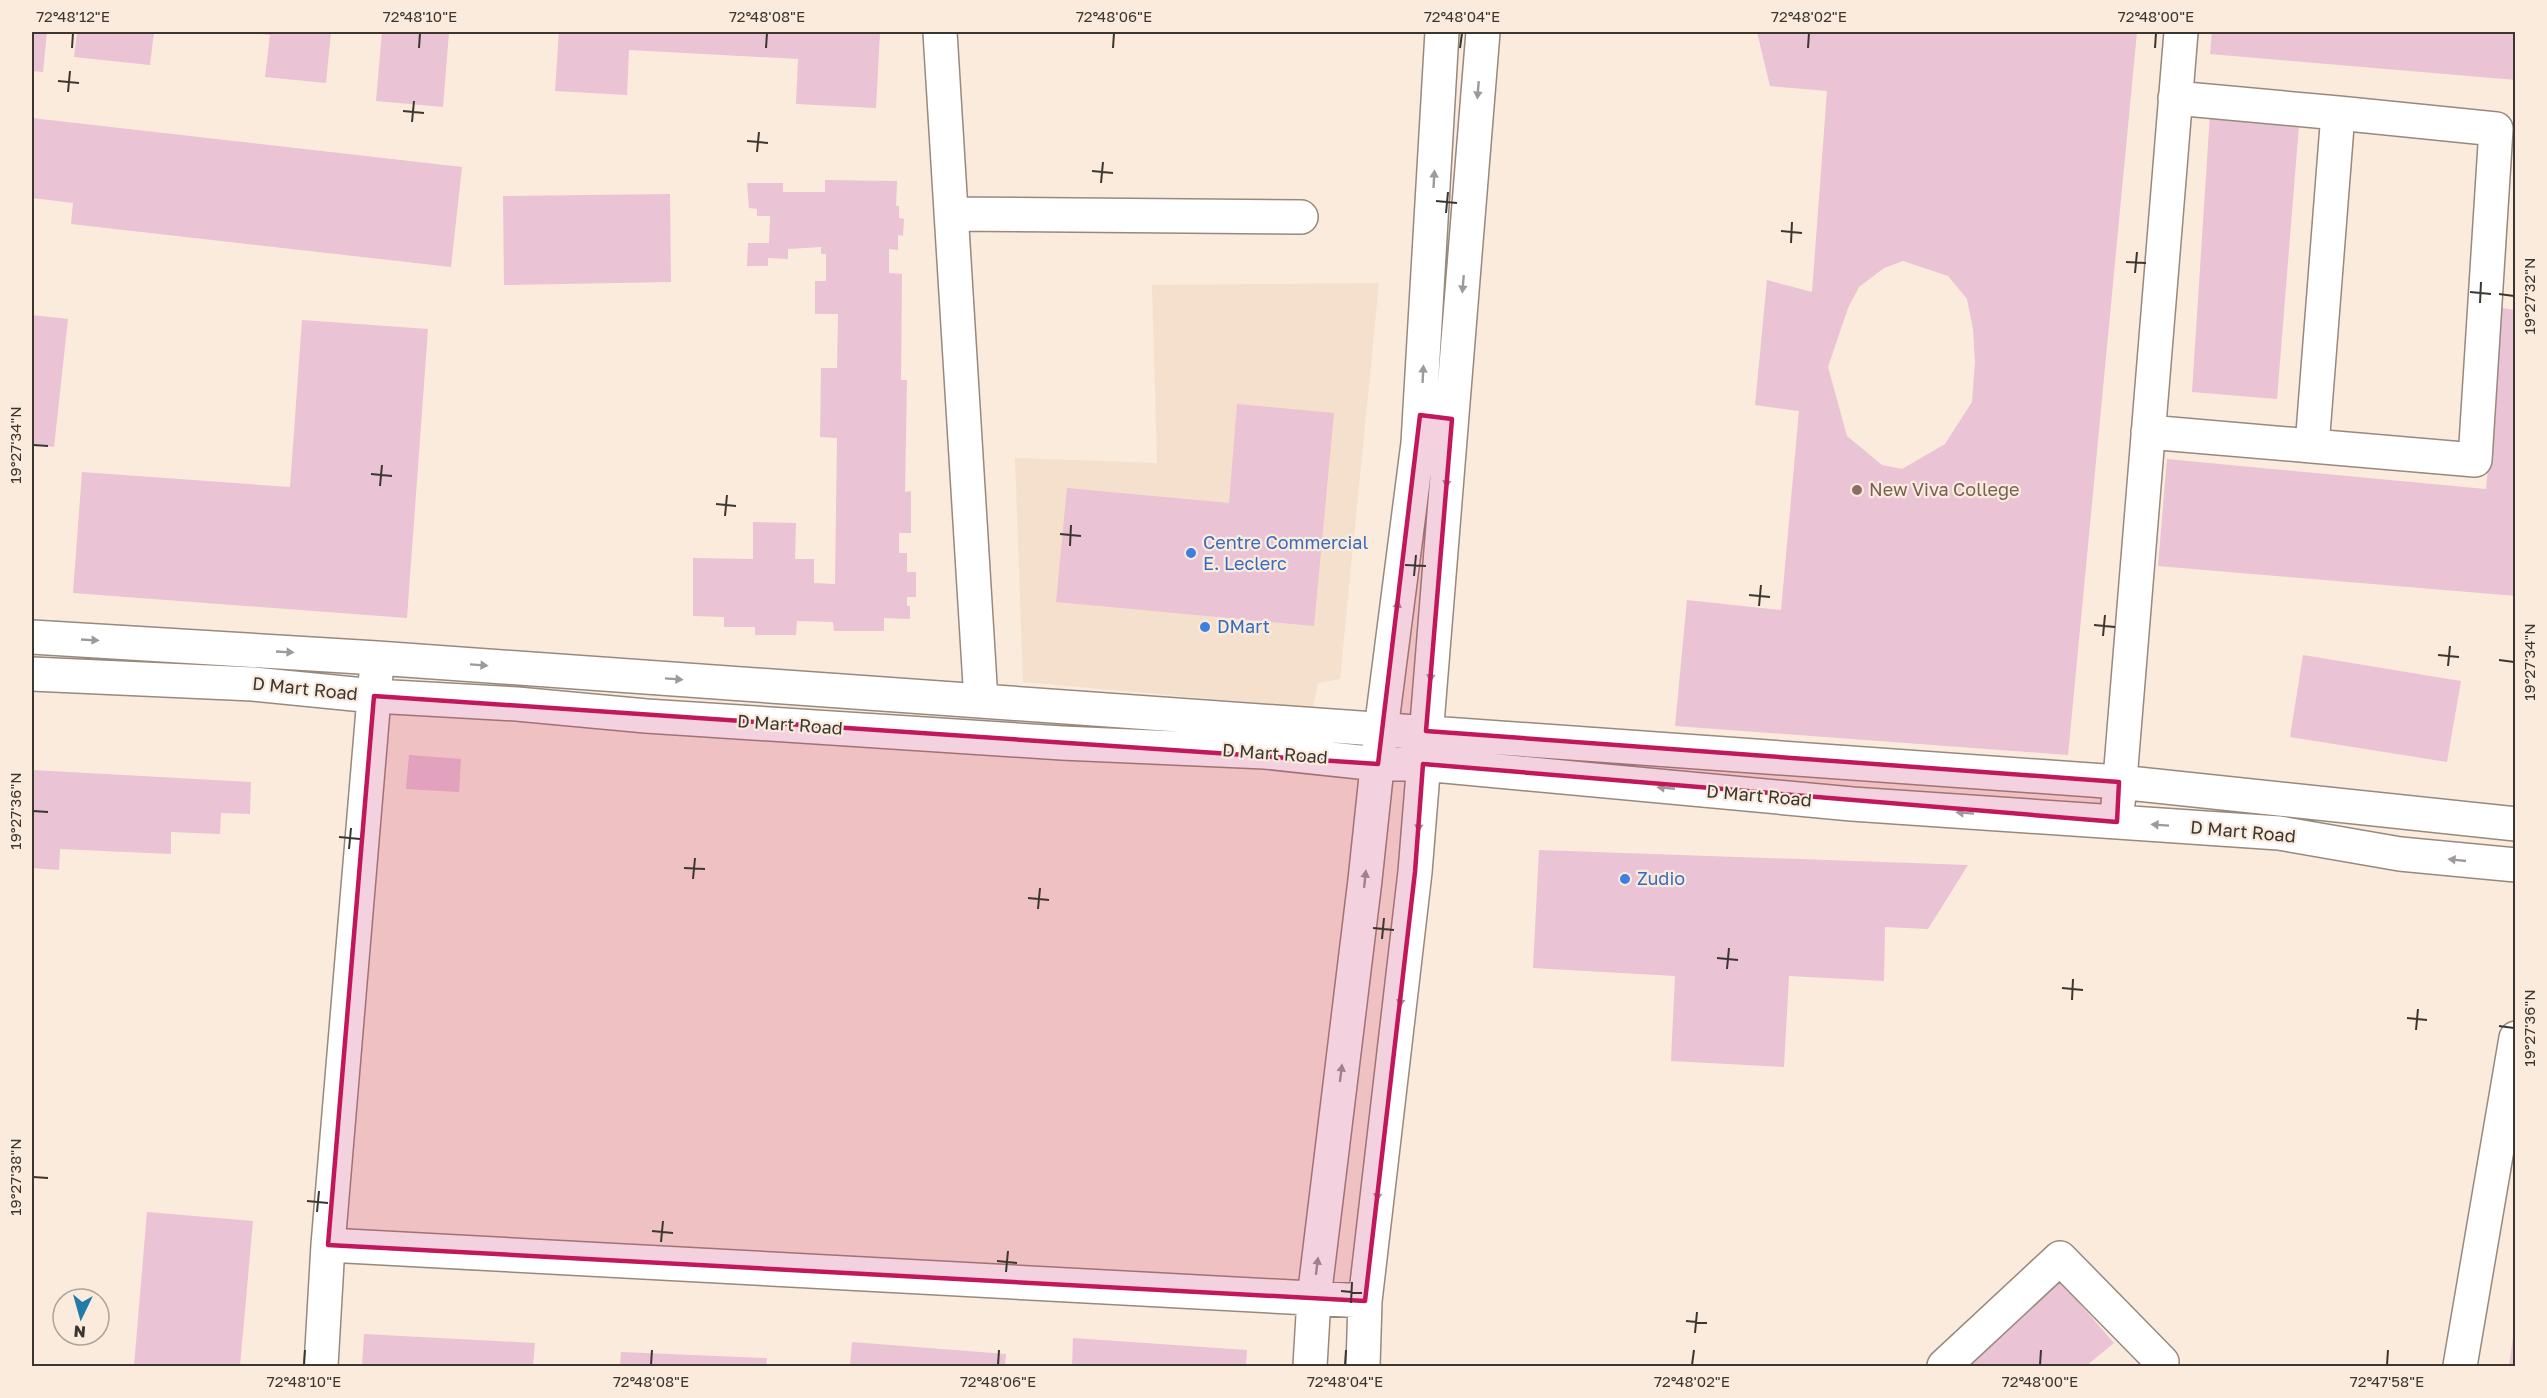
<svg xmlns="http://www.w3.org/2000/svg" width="2547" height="1398" font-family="'Golos Text',sans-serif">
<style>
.built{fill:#f4e0cc}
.building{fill:#eac3d5;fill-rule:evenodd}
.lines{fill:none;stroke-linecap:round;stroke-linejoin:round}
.minor-casing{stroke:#97897d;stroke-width:36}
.minor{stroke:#fff;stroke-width:33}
.oneway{fill:#9e9a98}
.marked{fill:#c2185b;fill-opacity:0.2;stroke:#c2185b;stroke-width:4.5;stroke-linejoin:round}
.ticks{fill:none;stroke:#3c3630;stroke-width:2}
.education-dot{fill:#8d6e63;stroke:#faebdd;stroke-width:2}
.shop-dot{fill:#3f7fe0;stroke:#faebdd;stroke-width:2}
.labels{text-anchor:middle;stroke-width:4.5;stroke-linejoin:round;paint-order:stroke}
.education-label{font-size:18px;fill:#785e54;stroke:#faebdd;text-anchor:start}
.shop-label{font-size:18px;fill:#366cbe;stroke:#faebdd;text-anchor:start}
.street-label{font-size:18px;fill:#3c3630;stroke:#faebdd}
.neatline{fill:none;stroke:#3c3630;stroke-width:2}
.ticks-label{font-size:15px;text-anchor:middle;fill:#3c3630}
</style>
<rect width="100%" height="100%" fill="#faebdd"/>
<path class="built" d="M1379,283L1340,679L1318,683L1313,708L1023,682L1015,458L1157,463L1152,285Z"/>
<path class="building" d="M32,32H47L43,72L32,71Z
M77,32H154L150,65L74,57Z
M247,32H331L326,83L265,77L270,35Z
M382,32H449L443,107L376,101Z
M559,32H880L876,108L796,104L798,59L629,50L627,95L555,91Z
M1757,32H2137L2068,755L1675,726L1687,600L1781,610L1799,411L1755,405L1767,280L1812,292L1827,91L1770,86ZM1903,261L1948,276L1967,299L1973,329L1975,362L1972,402L1945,444L1902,469L1882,465L1847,436L1828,367L1848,308L1859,287L1884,268Z
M2212,32H2516V80L2210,54Z
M2210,114L2299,125L2277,399L2192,392Z
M32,118L462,167L451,267L71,224L73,203L32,198Z
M825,180L897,181L896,206H899V218L904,219L903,236L898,235V250L889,249V273L902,274L901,380H907L905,492L911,491V533H899V553H907V572H916V597H907V606H910V619L884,618V631H834L833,622L797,621L796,635H755V627H724V617L693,616V558L753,559V522L796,523L795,559H814V583L835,584L837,438L820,437L821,368H837L838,314H815V281H826V254H821V247L788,249V259L768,258V266H747L748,243H769L770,216H757V209L749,208L747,183H783V192H825Z
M670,194L671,282L504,285L503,196Z
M2502,308L2516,310V596L2158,566L2167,459L2486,489Z
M32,315L68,319L54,447L32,444Z
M302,320L428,329L407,618L73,593L82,472L290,487Z
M1237,404L1334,413L1314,626L1056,602L1067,488L1229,503Z
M2303,655L2461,681L2447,762L2290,737Z
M409,755L461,759L459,792L406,789Z
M32,770L251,782L250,814L221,813L220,834L171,832V854L60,849L59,870L32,868Z
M1539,850L1968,865L1928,929L1885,927L1884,981L1789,976L1784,1067L1671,1061L1675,976L1533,968Z
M147,1212L253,1221L240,1366H134Z
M2054,1274L2114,1343L2086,1366H1955Z
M2514,1330L2516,1366H2509Z
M364,1334L535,1343L533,1366H362Z
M1073,1338L1247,1350L1246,1366H1072Z
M852,1342L1006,1354L1005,1366H850Z
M621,1352L767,1358L766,1366H620Z"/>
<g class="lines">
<defs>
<path id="minor" d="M940,32L981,701
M2175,98L2338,113
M2338,113L2496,129L2475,460L2312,446Z
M951,214L1301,217
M2148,432L2312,446
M32,637L377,658L2119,782L2516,824
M32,674L253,684L374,696L517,704L646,716L1062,743L1265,752L1378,764H1423L1852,804L2279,833L2400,854L2516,865
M2118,804L2181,32
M328,1245L1365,1301
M321,1366L328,1245L376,674
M1310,1366L1314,1298L1365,880L1381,730L1418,443L1442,32
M1363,1366L1365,1301L1415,872L1483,32
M1944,1366L2060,1258L2162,1362
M2460,1366L2516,1038"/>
</defs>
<use href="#minor" class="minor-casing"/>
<use href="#minor" class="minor"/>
</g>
<defs><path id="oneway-solid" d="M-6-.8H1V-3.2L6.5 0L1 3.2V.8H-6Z" transform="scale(1.5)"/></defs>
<g class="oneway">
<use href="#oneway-solid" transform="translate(1478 90) rotate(95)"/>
<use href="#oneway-solid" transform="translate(1434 179) rotate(-87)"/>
<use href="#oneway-solid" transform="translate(1463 284) rotate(95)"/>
<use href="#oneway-solid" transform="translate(1423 374) rotate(-87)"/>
<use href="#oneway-solid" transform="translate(1447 479) rotate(95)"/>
<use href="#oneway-solid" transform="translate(1397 609) rotate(-83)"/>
<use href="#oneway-solid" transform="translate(90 640) rotate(3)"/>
<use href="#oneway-solid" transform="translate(285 652) rotate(3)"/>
<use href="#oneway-solid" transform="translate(479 665) rotate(4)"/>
<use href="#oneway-solid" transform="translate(1431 673) rotate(95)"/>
<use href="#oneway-solid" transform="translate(674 679) rotate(4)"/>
<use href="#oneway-solid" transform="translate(1666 788) rotate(-175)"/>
<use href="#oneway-solid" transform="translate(1965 813) rotate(-176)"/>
<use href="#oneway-solid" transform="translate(1419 823) rotate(94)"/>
<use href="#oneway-solid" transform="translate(2160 825) rotate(-176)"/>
<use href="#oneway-solid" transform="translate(2457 860) rotate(-174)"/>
<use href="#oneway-solid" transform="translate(1365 879) rotate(-84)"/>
<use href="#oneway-solid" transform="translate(1401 998) rotate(97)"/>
<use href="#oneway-solid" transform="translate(1341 1073) rotate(-83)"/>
<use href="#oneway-solid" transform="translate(1378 1192) rotate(97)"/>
<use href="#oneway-solid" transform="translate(1317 1266) rotate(-83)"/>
</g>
<path class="marked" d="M1420,415L1452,419L1426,731L2119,782L2117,822L1423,764L1415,872L1365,1301L328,1245L374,696L1378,764Z"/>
<path class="ticks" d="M72,48L73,33M419,48L420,33M766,48L767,33M1113,48L1114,33M1460,48L1462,33M1808,48L1809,33M2155,48L2156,33M58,81L79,83M68,92L70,71M403,111L424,113M412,122L414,101M747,141L768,143M757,152L759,132M1092,171L1113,173M1101,183L1103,162M1436,201L1457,203M1446,213L1448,192M1781,231L1802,233M1791,243L1792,222M2126,262L2146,263M2135,273L2137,252M2470,292L2491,294M2499,294L2514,296M2480,303L2481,282M33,445L48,446M371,474L392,476M380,486L382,465M716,504L736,506M725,516L727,495M1060,534L1081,536M1070,546L1071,525M1405,565L1426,566M1414,576L1416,555M1749,595L1770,597M1759,606L1761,585M2094,625L2115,627M2103,636L2105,615M2438,655L2459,657M2499,660L2514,662M2448,666L2450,646M33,811L48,812M339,837L360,839M349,849L351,828M684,868L705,869M693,879L695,858M1028,898L1049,900M1038,909L1040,888M1373,928L1394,930M1382,939L1384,918M1717,958L1738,960M1727,969L1729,948M2062,988L2083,990M2072,1000L2073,979M2407,1018L2427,1020M2499,1026L2514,1028M2416,1030L2418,1009M33,1177L48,1178M307,1201L328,1203M317,1212L319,1191M652,1231L673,1233M661,1242L663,1221M997,1261L1017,1263M1006,1272L1008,1251M1341,1291L1362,1293M1351,1303L1352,1282M1686,1321L1707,1323M1695,1333L1697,1312M304,1365L305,1350M651,1365L652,1350M998,1365L999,1350M1345,1365L1346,1350M1692,1365L1694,1350M2040,1365L2041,1350M2387,1365L2388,1350"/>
<circle class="education-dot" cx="1857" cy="490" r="6"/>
<g class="shop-dot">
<circle cx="1191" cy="553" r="6"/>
<circle cx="1205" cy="627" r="6"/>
<circle cx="1625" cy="879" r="6"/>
</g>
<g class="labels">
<g class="education-label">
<text x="1869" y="496">New Viva College</text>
</g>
<g class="shop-label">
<text x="1203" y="549">Centre Commercial<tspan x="1203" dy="21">E. Leclerc</tspan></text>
<text x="1217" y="633">DMart</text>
<text x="1637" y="885">Zudio</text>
</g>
<g class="street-label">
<text transform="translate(305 689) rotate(6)" y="6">D Mart Road</text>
<text transform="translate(790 725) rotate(4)" y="6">D Mart Road</text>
<text transform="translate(1275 754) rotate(4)" y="6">D Mart Road</text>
<text transform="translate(1759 796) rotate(5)" y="6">D Mart Road</text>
<text transform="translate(2243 832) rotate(5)" y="6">D Mart Road</text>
</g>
</g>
<rect width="2547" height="1398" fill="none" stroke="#faebdd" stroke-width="66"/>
<g transform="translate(81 1317) rotate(185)"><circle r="28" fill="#faebdd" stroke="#aea398" stroke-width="1.5"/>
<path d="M0-4.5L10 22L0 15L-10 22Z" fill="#207ba9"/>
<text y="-9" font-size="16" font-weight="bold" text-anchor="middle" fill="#3c3630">N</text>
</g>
<rect x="33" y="33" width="2481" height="1332" class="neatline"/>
<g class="ticks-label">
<text x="73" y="22">72°48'12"E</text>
<text x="420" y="22">72°48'10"E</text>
<text x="767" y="22">72°48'08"E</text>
<text x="1114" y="22">72°48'06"E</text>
<text x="1462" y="22">72°48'04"E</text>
<text x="1809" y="22">72°48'02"E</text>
<text x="2156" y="22">72°48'00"E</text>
<text transform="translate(2530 296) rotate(-90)" y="5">19°27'32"N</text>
<text transform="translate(16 445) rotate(-90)" y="5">19°27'34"N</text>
<text transform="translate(2530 662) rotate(-90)" y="5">19°27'34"N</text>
<text transform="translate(16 811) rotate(-90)" y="5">19°27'36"N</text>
<text transform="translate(2530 1028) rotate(-90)" y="5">19°27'36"N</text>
<text transform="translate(16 1177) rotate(-90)" y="5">19°27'38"N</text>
<text x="304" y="1387">72°48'10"E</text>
<text x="651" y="1387">72°48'08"E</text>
<text x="998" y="1387">72°48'06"E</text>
<text x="1345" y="1387">72°48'04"E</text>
<text x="1692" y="1387">72°48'02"E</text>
<text x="2040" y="1387">72°48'00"E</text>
<text x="2387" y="1387">72°47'58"E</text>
</g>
</svg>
